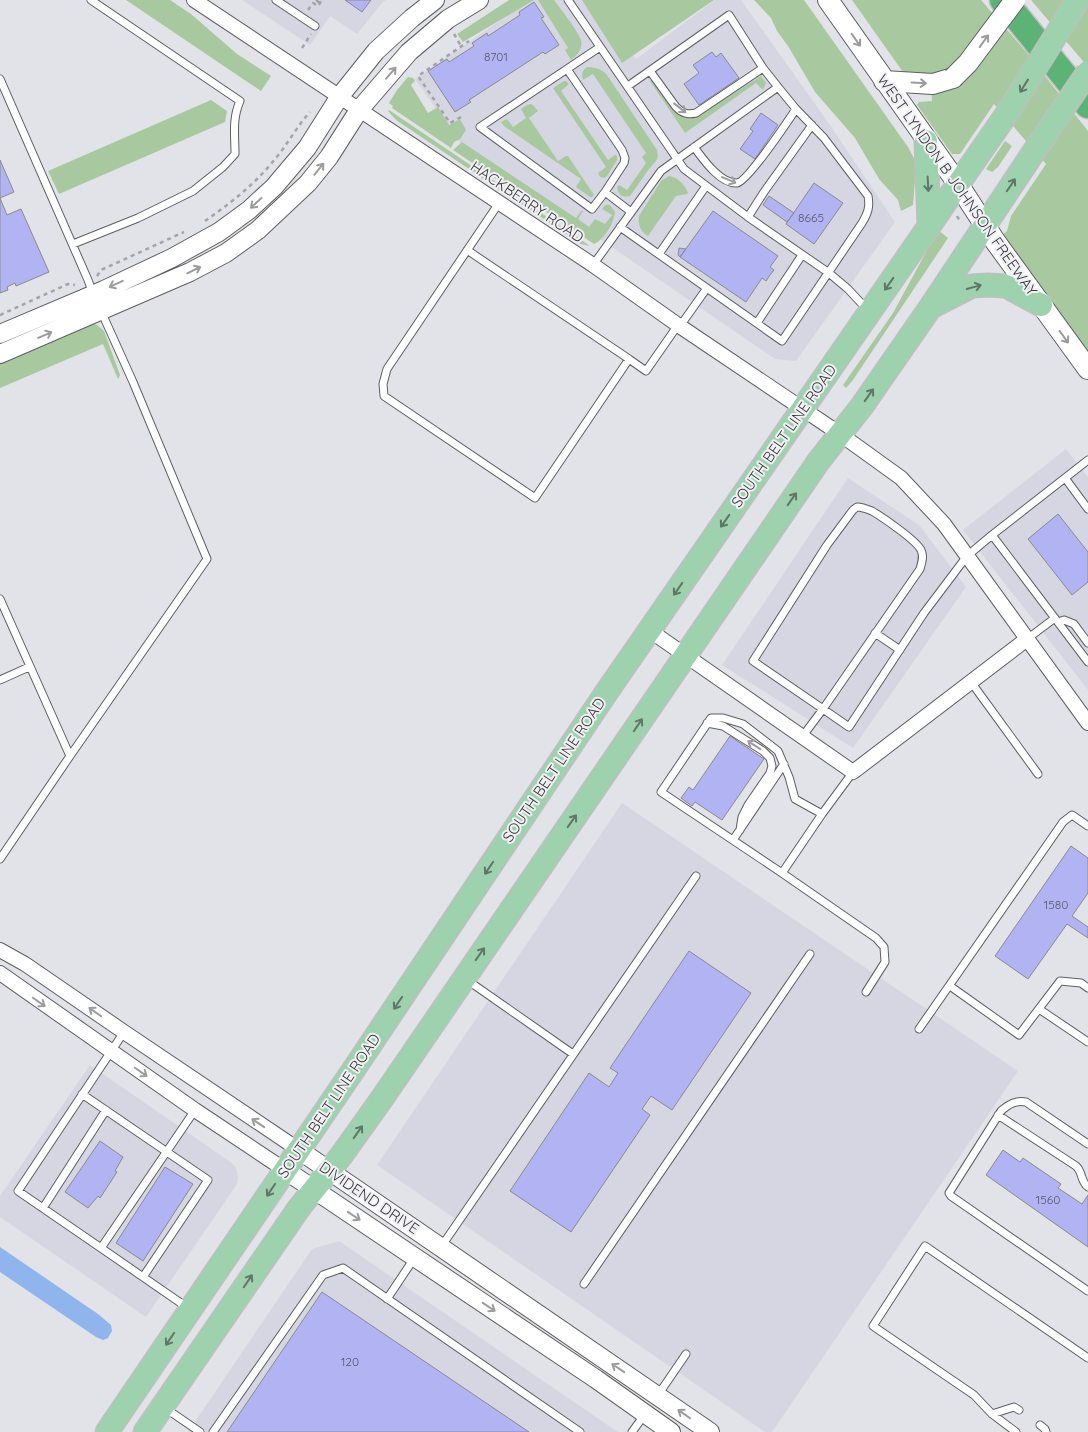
<svg xmlns="http://www.w3.org/2000/svg" width="1088" height="1432" font-family="Quicksand,sans-serif">
<style>
.built{fill:#d5d6e2}
.green{fill:#a8c9a0}
.water{fill:#90b5ec}
.building{fill:#b1b3f2;stroke:#8a8a8e}
.lines{fill:none;stroke-linecap:round;stroke-linejoin:round}
.service-casing{stroke:#5e5f63;stroke-width:9}
.minor-casing{stroke:#5e5f63;stroke-width:16}
.tertiary-casing{stroke:#5e5f63;stroke-width:20}
.secondary-casing{stroke:#5e5f63;stroke-width:22}
.primary-casing{stroke:#bfbfc0;stroke-width:25}
.motorway-casing{stroke:#bfbfc0;stroke-width:29}
.path{stroke:#a4a4a8;stroke-width:2.5;stroke-dasharray:4 4;stroke-linecap:butt}
.service{stroke:#fff;stroke-width:7}
.minor{stroke:#fff;stroke-width:14}
.tertiary{stroke:#fff;stroke-width:18}
.secondary{stroke:#fff;stroke-width:20}
.primary{stroke:#9ed1ad;stroke-width:22}
.motorway{stroke:#5db276;stroke-width:26}
.secondary-bridge-casing{stroke:#5e5f63;stroke-width:22;stroke-linecap:butt}
.primary-bridge-casing{stroke:#bfbfc0;stroke-width:25;stroke-linecap:butt}
.secondary-bridge{stroke:#fff;stroke-width:20}
.primary-bridge{stroke:#9ed1ad;stroke-width:22}
.oneway{stroke:#9c9c9c}
.oneway2{stroke:#617568}
.labels{text-anchor:middle;stroke-width:4;stroke-linejoin:round;paint-order:stroke}
.number-label{font-size:12px;fill:#565768}
.street-label{font-size:15px;fill:#38383a;stroke:#f0f0f5}
</style>
<rect width="100%" height="100%" fill="#e2e3e8"/>
<path class="built" d="M242,0H386L382,3L357,34L330,16L310,45Z
M530,0H590L636,59L715,0H741L830,125L895,222L796,361L775,359L460,143L415,79Z
M1066,449L1088,477V690L963,530Z
M848,478L919,525L966,587L853,748L722,665Z
M622,803L1018,1071L772,1432H765L377,1165Z
M90,1065L229,1161L234,1165L237,1171L238,1178L237,1184L146,1317L0,1217V1196Z
M339,1241L618,1432H188L312,1249Z"/>
<path class="green" d="M126,0H170L191,14L237,54L271,76L261,91Z
M509,0H534L463,42L457,34Z
M538,0H554C560,8 578,31 581,40C583,48 578,55 571,60L565,50L568,48Z
M582,0H714L622,63Z
M754,0H804L908,147L915,160L921,177L915,181L913,205L901,211L898,200L879,179L855,138L815,92L788,46L777,31L771,18Z
M852,0H981L1028,54L1088,131V353L1002,235L1007,231L1011,216L1046,164L994,104L960,154H952L917,105L919,102L932,101L931,86L905,75Z
M1031,0H1088V67Z
M587,67C595,67 602,69 607,75L657,150L658,156L656,161L649,169L630,196C623,198 618,195 617,187L619,185L627,190L646,163L642,157L646,153L593,74L583,80C582,75 581,71 587,67Z
M761,76L766,83L763,90L756,83L685,133L650,81L652,79L675,112C681,117 687,118 694,118Z
M408,77L413,78L415,81L411,85L428,113L438,107L449,125L460,119L466,130L460,139L454,142L451,148L392,108L393,106L389,103L397,90Z
M564,81H566L569,84L561,91L608,160L615,155L617,156V160L607,176L604,178L600,177L598,173L606,167L553,88Z
M211,100L227,111L225,122L59,194L48,171Z
M531,104L534,106L538,111L529,118L558,161L566,156H568L594,195L592,197H590L576,187L581,179L504,126L501,122L507,119L513,127L526,118L521,109L527,105Z
M389,110L590,246L581,244L396,120L388,111Z
M1005,141L1012,146L998,167L992,172L986,169Z
M462,142L576,218L582,210L583,211L578,219L589,227L595,219L605,224L612,215L602,209L605,205H610L615,212C614,223 604,240 594,244L453,150Z
M669,176C678,177 685,185 688,193L687,194L676,196L648,236C640,231 638,225 639,216L661,181Z
M938,230L948,238L946,241L853,380L846,388L843,385L893,313Z
M92,323L97,325L104,331L120,375L118,379L103,344L0,388V360Z"/>
<path class="water" d="M0,1247L98,1314L111,1325L112,1331L108,1338L103,1340L96,1337L0,1272Z"/>
<path class="building" d="M345,0H371L362,12Z
M534,2L544,17L541,18L559,45L545,54L543,52L469,100L471,102L455,112L428,71L447,59L449,62L474,46L472,43L487,33L488,36L520,15L519,12Z
M712,52L716,57L721,53L739,78L699,105L684,84L699,73L693,65Z
M761,113L778,125L755,159L740,149L753,131L750,129Z
M0,160L14,192L0,198Z
M814,183L843,203L814,244L786,224Z
M769,196L794,213L787,222L763,205Z
M0,198L7,215L21,209L49,272L16,286L15,283L7,287L8,290L0,293Z
M713,211L778,256L770,267L774,270L770,275L766,281L762,278L746,302L680,257Z
M679,248L686,249L680,257L678,255Z
M1058,514L1088,552V582L1072,595L1028,539Z
M730,736L764,759L722,820L695,802L692,806L681,798L689,787L693,790Z
M1071,846L1088,858V893L1072,916L1088,927V938L1067,924L1028,979L995,956Z
M689,951L751,993L672,1110L651,1096L642,1109L650,1115L571,1232L510,1191L589,1073L609,1087L618,1073L610,1068Z
M100,1141L123,1157L115,1171L117,1172L100,1198L98,1196L88,1208L65,1192Z
M1003,1150L1020,1162L1023,1158L1061,1184L1058,1188L1082,1204L1088,1195V1247L986,1175Z
M165,1167L193,1184L143,1261L116,1243Z
M322,1292L529,1432H227Z"/>
<g class="lines">
<defs>
<path id="service" d="M276,0L315,26
M568,0L684,169L748,217L829,273L848,289L861,303L870,306
M600,47L480,127L592,209L605,192L631,212
M567,69L622,150L625,158L624,163L605,192
M650,71L676,107C682,113 687,115 696,113L763,68
M0,79L88,280L93,294
M694,147C703,159 720,184 737,183C747,182 788,121 796,109
M499,203L387,369L383,384L384,396L535,498L629,359L646,371L678,325
M748,217L764,192L812,125
M620,227L782,341L862,223C868,213 870,207 868,196L824,138L796,109L778,87
M73,244L138,218L193,191L223,167L235,154C235,135 232,119 240,101L91,0
M467,250L629,359
M659,254L706,186
M593,265L661,171L778,87L763,68L729,15L628,86
M757,323L802,255
M680,326L707,288
M1065,478L1088,509
M857,507C862,507 867,509 872,511C882,517 916,540 921,550C924,556 922,562 920,569L823,709L753,661L827,545L853,510Z
M992,535L1088,662
M0,599L70,756L0,859
M1058,622L1064,620L1074,624L1088,643
M875,633L900,650
M1027,639L1055,618
M0,680L29,667
M971,682L1038,774
M707,723L723,726L763,751L770,758L772,766L770,773L748,805L742,817L740,830
M802,737L823,709L849,727L924,613L967,556L992,535L1088,460
M70,756L207,559L133,382L101,311
M853,772L822,814L782,873L876,938L884,947L885,962L866,992
M733,840L784,764
M782,873L661,792L711,718H723L743,724L778,751L789,777L795,799L822,814
M467,980L573,1054
M950,986L1019,1035L1060,981L1081,983L1088,988
M1039,1009L1088,1042
M919,1029L1063,822L1072,815L1088,826
M82,1094L208,1180L143,1277
M998,1115L1076,1166C1083,1172 1080,1181 1088,1187
M1088,1144L1026,1102C1016,1100 1009,1104 1001,1111L949,1193L951,1196L1088,1291
M43,1208L106,1110
M441,1247L696,876
M101,1248L18,1191L124,1032
M584,1284L810,954
M387,1299L415,1257
M188,1308L101,1248L195,1110
M658,1395L686,1354
M165,1408L200,1432
M992,1414L1014,1407L1019,1410
M1040,1425L1045,1429L1046,1432
M213,1432L323,1275L343,1268L580,1432
M632,1432L645,1414
M1016,1432L992,1414L974,1395L873,1326L925,1246L1088,1358"/>
<path id="minor" d="M194,0L593,265L678,325L840,434L901,478L944,524L1088,723
M649,630L853,772L1027,639
M0,950L25,964L124,1032L299,1150
M0,973L195,1110L285,1170"/>
<path id="tertiary" d="M0,334L104,290L172,258L219,232L249,210L274,187L307,148L340,96L376,51L412,18L435,0
M0,354L190,272L226,253L258,230L308,183L329,157L359,110L409,52L448,19L479,0
M299,1150L710,1432
M285,1170L596,1379L671,1432"/>
<path id="secondary" d="M828,0L958,184L995,241L1088,369
M884,81L933,84L953,78"/>
<path id="primary" d="M926,141L929,227
M931,307L972,286L988,285L1006,286L1041,305
M107,1432L356,1066L606,693L1008,112
M145,1432L299,1208L341,1156L381,1100L818,462L862,406L930,308L1039,144"/>
<path id="motorway" d="M1003,0L1088,105"/>
</defs>
<use href="#service" class="service-casing"/>
<use href="#minor" class="minor-casing"/>
<use href="#tertiary" class="tertiary-casing"/>
<use href="#secondary" class="secondary-casing"/>
<use href="#primary" class="primary-casing"/>
<use href="#motorway" class="motorway-casing"/>
<path class="path" d="M316,0L320,3
M308,10L313,3L318,6L322,0
M454,34L461,46
M302,48L311,34
M461,117L450,123L418,76L469,41
M957,216L961,223
M205,221C231,203 255,184 275,159C288,144 297,126 310,112
M97,276L101,270L184,232
M0,315L68,284L75,285"/>
<use href="#service" class="service"/>
<use href="#minor" class="minor"/>
<use href="#tertiary" class="tertiary"/>
<use href="#secondary" class="secondary"/>
<use href="#primary" class="primary"/>
<use href="#motorway" class="motorway"/>
<defs>
<path id="secondary-bridge" d="M953,78L968,63L1015,0"/>
<path id="primary-bridge" d="M1008,112L1078,0
M1039,144L1088,72"/>
</defs>
<use href="#secondary-bridge" class="secondary-bridge-casing"/>
<use href="#primary-bridge" class="primary-bridge-casing"/>
<use href="#secondary-bridge" class="secondary-bridge"/>
<use href="#primary-bridge" class="primary-bridge"/>
</g>
<defs><path id="oneway-shaft" d="M-6 0H5M1.5-3L5.5 0L1.5 3" fill="none" stroke-width="1.6" stroke-linecap="round" stroke-linejoin="round" transform="scale(1.25)"/></defs>
<g class="oneway">
<use href="#oneway-shaft" transform="translate(856 40) rotate(55)"/>
<use href="#oneway-shaft" transform="translate(984 41) rotate(-54)"/>
<use href="#oneway-shaft" transform="translate(391 73) rotate(-49)"/>
<use href="#oneway-shaft" transform="translate(919 83) rotate(3)"/>
<use href="#oneway-shaft" transform="translate(680 108) rotate(38)"/>
<use href="#oneway-shaft" transform="translate(319 169) rotate(-51)"/>
<use href="#oneway-shaft" transform="translate(729 180) rotate(23)"/>
<use href="#oneway-shaft" transform="translate(256 203) rotate(137)"/>
<use href="#oneway-shaft" transform="translate(194 270) rotate(-26)"/>
<use href="#oneway-shaft" transform="translate(116 284) rotate(155)"/>
<use href="#oneway-shaft" transform="translate(45 335) rotate(-23)"/>
<use href="#oneway-shaft" transform="translate(1064 337) rotate(54)"/>
<use href="#oneway-shaft" transform="translate(754 745) rotate(-147)"/>
<use href="#oneway-shaft" transform="translate(39 1002) rotate(35)"/>
<use href="#oneway-shaft" transform="translate(95 1012) rotate(-145)"/>
<use href="#oneway-shaft" transform="translate(141 1072) rotate(35)"/>
<use href="#oneway-shaft" transform="translate(258 1123) rotate(-146)"/>
<use href="#oneway-shaft" transform="translate(354 1216) rotate(34)"/>
<use href="#oneway-shaft" transform="translate(489 1307) rotate(34)"/>
<use href="#oneway-shaft" transform="translate(618 1368) rotate(-146)"/>
<use href="#oneway-shaft" transform="translate(684 1414) rotate(-145)"/>
</g>
<g class="oneway2">
<use href="#oneway-shaft" transform="translate(1024 86) rotate(122)"/>
<use href="#oneway-shaft" transform="translate(928 184) rotate(87)"/>
<use href="#oneway-shaft" transform="translate(1011 185) rotate(-56)"/>
<use href="#oneway-shaft" transform="translate(889 284) rotate(125)"/>
<use href="#oneway-shaft" transform="translate(974 287) rotate(-15)"/>
<use href="#oneway-shaft" transform="translate(869 395) rotate(-55)"/>
<use href="#oneway-shaft" transform="translate(792 499) rotate(-55)"/>
<use href="#oneway-shaft" transform="translate(725 521) rotate(125)"/>
<use href="#oneway-shaft" transform="translate(678 589) rotate(125)"/>
<use href="#oneway-shaft" transform="translate(638 725) rotate(-56)"/>
<use href="#oneway-shaft" transform="translate(572 821) rotate(-55)"/>
<use href="#oneway-shaft" transform="translate(489 868) rotate(124)"/>
<use href="#oneway-shaft" transform="translate(480 954) rotate(-55)"/>
<use href="#oneway-shaft" transform="translate(398 1003) rotate(124)"/>
<use href="#oneway-shaft" transform="translate(358 1132) rotate(-55)"/>
<use href="#oneway-shaft" transform="translate(271 1190) rotate(124)"/>
<use href="#oneway-shaft" transform="translate(248 1281) rotate(-56)"/>
<use href="#oneway-shaft" transform="translate(170 1339) rotate(124)"/>
</g>
<g class="labels">
<g class="number-label">
<text x="496" y="61">8701</text>
<text x="811" y="222">8665</text>
<text x="1056" y="909">1580</text>
<text x="1048" y="1204">1560</text>
<text x="350" y="1366">120</text>
</g>
<g class="street-label">
<text transform="translate(957 185) rotate(55)" y="5">WEST LYNDON B JOHNSON FREEWAY</text>
<text transform="translate(527 202) rotate(34)" y="5">HACKBERRY ROAD</text>
<text transform="translate(784 436) rotate(-55)" y="5">SOUTH BELT LINE ROAD</text>
<text transform="translate(554 770) rotate(-56)" y="5">SOUTH BELT LINE ROAD</text>
<text transform="translate(329 1106) rotate(-56)" y="5">SOUTH BELT LINE ROAD</text>
<text transform="translate(369 1198) rotate(34)" y="5">DIVIDEND DRIVE</text>
</g>
</g>
</svg>
